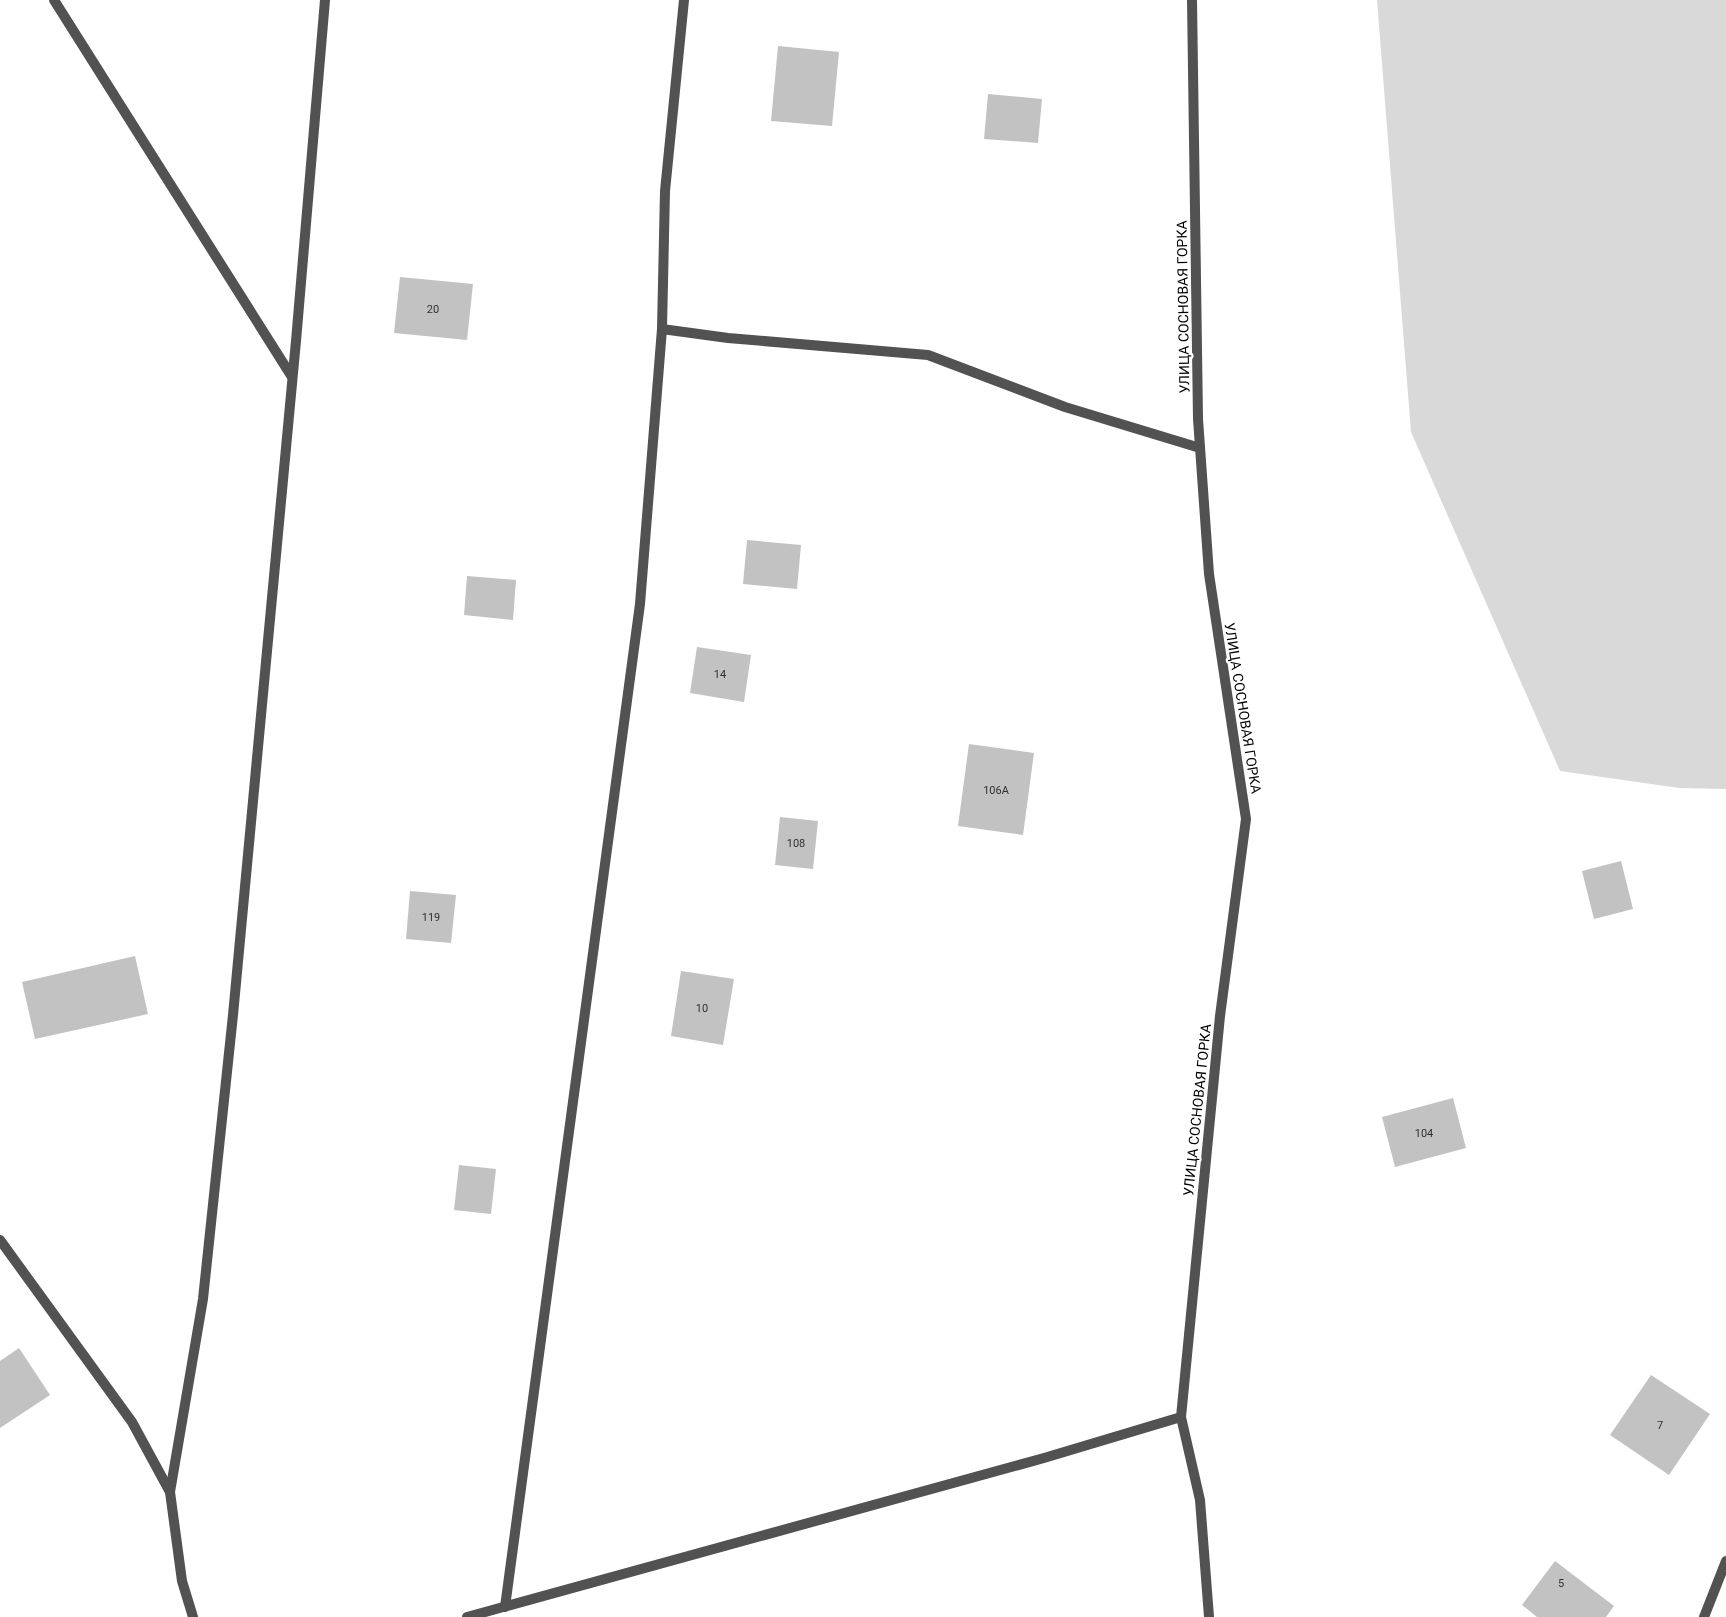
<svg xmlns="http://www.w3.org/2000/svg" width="1726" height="1617" font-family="Roboto,sans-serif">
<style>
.green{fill:#d9d9d9}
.building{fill:#c2c2c2}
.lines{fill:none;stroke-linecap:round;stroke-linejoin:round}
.lane{stroke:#525252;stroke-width:10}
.street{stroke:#525252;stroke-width:10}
.labels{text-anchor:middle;stroke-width:4.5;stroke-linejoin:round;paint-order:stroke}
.number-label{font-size:11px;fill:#303030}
.street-label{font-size:14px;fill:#000;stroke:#fff}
</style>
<rect width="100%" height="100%" fill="#fff"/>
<path class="green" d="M1377,0H1726V789L1679,788L1560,771L1411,432Z"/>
<path class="building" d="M778,46L839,52L832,126L771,121Z
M988,94L1042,99L1038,143L984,139Z
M400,277L473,284L467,340L394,333Z
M747,540L801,545L797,589L743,584Z
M467,576L516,580L513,620L464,615Z
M697,647L751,655L744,702L690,693Z
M969,744L1034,753L1023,835L958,826Z
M780,817L818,821L813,869L775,865Z
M1621,861L1633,909L1594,919L1582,871Z
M410,891L456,895L451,943L406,939Z
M135,956L148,1014L35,1039L22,982Z
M681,971L734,979L723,1045L671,1036Z
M1453,1098L1466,1148L1395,1167L1382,1117Z
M459,1165L496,1169L491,1214L454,1210Z
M19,1348L50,1395L0,1428V1361Z
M1651,1375L1710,1414L1669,1475L1610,1435Z
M1555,1561L1614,1606L1606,1617H1537L1522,1605Z"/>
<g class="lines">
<path class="lane" d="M54,0L292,377
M684,0L665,191L662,329L728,338L928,355L1065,407L1200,448
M1181,1417L1200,1500L1209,1617
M170,1492L203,1299L233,1015L296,341L325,0
M505,1607L640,604L662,329"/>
<path class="street" d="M0,1240L132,1422L170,1492L182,1581L193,1617
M467,1617L1044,1458L1181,1417L1220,1016L1246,819L1209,574L1198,419L1192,0
M1704,1617L1726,1561"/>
</g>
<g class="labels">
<g class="number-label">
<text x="433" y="313">20</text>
<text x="720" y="678">14</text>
<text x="996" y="794">106А</text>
<text x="796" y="847">108</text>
<text x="431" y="921">119</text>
<text x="702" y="1012">10</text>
<text x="1424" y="1137">104</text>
<text x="1660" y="1429">7</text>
<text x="1561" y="1587">5</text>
</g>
<g class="street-label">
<text transform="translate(1183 307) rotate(-91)" y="5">УЛИЦА СОСНОВАЯ ГОРКА</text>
<text transform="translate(1243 708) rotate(81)" y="5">УЛИЦА СОСНОВАЯ ГОРКА</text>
<text transform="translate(1197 1110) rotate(-84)" y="5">УЛИЦА СОСНОВАЯ ГОРКА</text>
</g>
</g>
</svg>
